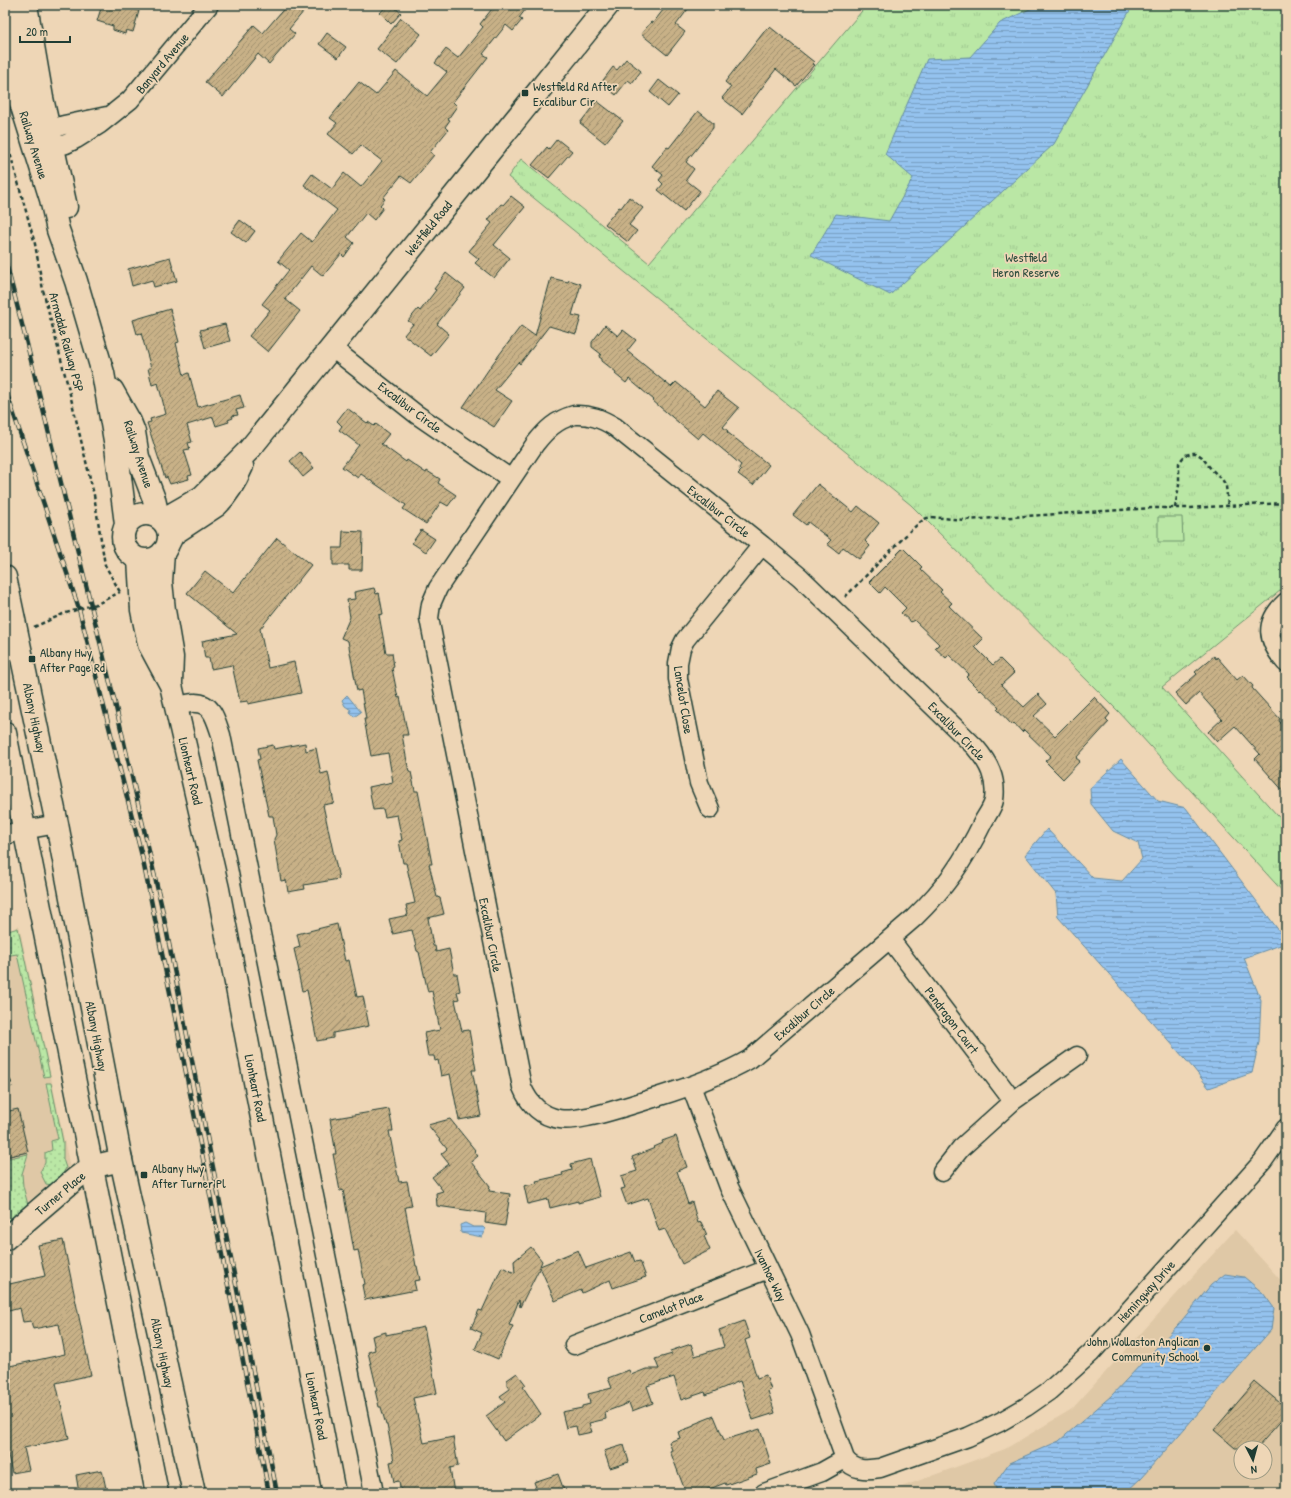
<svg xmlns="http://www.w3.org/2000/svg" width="1291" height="1498" font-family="'Patrick Hand',sans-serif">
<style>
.built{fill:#dfc8a6;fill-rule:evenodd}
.grass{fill:url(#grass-tufts);stroke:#6c926c}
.garden{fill:url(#garden-dots);stroke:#6c926c}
.pitch{fill:#bae7a5;stroke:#6c926c}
.water{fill:url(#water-rules);stroke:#658da4}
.building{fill:url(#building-hatch);stroke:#1f3d34}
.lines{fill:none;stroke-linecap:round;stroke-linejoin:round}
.street-casing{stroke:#1f3d34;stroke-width:21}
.secondary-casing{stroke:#1f3d34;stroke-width:25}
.highway-casing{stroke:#1f3d34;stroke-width:25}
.path{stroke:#1f3d34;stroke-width:2.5;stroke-dasharray:4 3;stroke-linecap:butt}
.street{stroke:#eed6b6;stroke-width:18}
.secondary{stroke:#eed6b6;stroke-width:22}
.highway{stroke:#eed6b6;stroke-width:22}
.rail-casing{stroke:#1f3d34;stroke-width:4.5}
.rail{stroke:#eed6b6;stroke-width:3;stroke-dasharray:9;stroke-linecap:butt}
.poi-dot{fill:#1f3d34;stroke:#eed6b6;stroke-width:1.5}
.labels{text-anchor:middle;stroke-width:3.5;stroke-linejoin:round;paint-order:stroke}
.street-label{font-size:13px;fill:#1f3d34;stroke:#eed6b6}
.poi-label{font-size:13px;fill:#1f3d34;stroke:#eed6b6;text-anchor:start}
.park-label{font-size:13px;fill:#2e4e3f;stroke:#eed6b6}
</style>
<defs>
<pattern id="grass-tufts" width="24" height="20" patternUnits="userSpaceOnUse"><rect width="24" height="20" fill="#bae7a5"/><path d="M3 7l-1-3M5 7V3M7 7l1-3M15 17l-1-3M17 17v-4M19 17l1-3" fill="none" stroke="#9fc78f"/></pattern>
<pattern id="garden-dots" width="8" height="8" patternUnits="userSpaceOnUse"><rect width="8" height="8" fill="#bae7a5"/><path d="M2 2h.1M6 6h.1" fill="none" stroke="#9fc78f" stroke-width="1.8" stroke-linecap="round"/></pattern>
<pattern id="water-rules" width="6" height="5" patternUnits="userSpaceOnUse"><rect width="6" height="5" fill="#94c2ee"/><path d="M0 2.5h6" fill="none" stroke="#789fc2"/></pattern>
<pattern id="building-hatch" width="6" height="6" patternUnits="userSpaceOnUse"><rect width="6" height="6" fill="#c8b187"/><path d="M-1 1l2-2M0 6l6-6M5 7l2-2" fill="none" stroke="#a2916f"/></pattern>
</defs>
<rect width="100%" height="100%" fill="#eed6b6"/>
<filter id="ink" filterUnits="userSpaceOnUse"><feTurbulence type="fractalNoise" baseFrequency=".025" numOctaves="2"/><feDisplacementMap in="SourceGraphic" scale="8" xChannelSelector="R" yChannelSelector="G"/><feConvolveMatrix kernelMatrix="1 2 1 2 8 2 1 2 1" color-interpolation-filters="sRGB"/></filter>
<g filter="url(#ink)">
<path class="built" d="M19,925L70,1168L5,1220V939Z
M1235,1230L1286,1286V1493H885L1005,1449L1072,1409ZM1241,1448H1265V1472H1241Z"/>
<path class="grass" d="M867,5H1286V586L1162,687L1286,825V895L1119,712L911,505L508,177L521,159L649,263Z"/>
<path class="garden" d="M18,928L50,1076L44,1077L17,954L5,956V932Z
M46,1083H51L63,1142V1159L66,1168L62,1175L52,1185L46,1184L40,1172L45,1163V1153L52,1150L51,1141L58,1139Z
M28,1154L22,1174L23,1186L28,1205L5,1224V1159Z"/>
<path class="pitch" d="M1158,517H1182L1183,542H1158Z"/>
<path class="water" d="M1035,5H1133L1054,144L890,295L811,255L836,214L889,221L913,178L885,154L927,59L970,57L1000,23L1032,8Z
M347,695L361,712L354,717L350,712L351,710L345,706L342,700Z
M1121,759L1158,801L1186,808L1286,940V943L1244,958L1261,1000L1259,1042L1252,1073L1209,1088L1194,1069L1058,917L1056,894L1025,855L1047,829L1093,878L1122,881L1142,859L1138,843L1113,831L1091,804L1090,788Z
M465,1223L473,1227H483L485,1229L484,1234L482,1237L461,1233L460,1225Z
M1225,1274L1244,1277L1263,1293L1274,1308L1271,1330L1142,1477L1125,1493H998L994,1484L1009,1463L1059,1441L1111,1396L1178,1325L1211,1285Z"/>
<path class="building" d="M102,5H119L139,11L133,32L126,30L125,34L113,30V26L97,21Z
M287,5H309L289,29L295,34L269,64L258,54L223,97L205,82L254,25L263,33Z
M387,5H392L401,13L391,24L380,13Z
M495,5H529L519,18L522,20L513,31L506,25L483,54L488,57L453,102L457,106L448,119L450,120L445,127L448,130L430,152L434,155L411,183L401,176L383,198L385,199L380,205L383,208L374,220L366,213L347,237L354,243L344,257L341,254L323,276L311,266L285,299L300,311L268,352L249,336L270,310L262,304L289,270L278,261L301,233L312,242L337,210L304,185L312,174L332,189L344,173L361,187L382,161L361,145L353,154L328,134L337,123L330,118L359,82L376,95L396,71L427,96L447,72L435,63L446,49L458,58L483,27L480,24Z
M667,5H691L676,25L685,32L667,55L641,34L651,22L653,23Z
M401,18L421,34L397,64L377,49Z
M770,27L814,62L812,64L814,65L796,86L776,69L742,114L722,98L731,87L725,82L767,28L768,29Z
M327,33L346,47L338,58L319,44Z
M626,59L641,71L632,83L628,80L616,95L601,83L613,67L617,70Z
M659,80L678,95L668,107L650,92Z
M597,101L623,121L605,143L580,123Z
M698,111L713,123V128L686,162L694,169L686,180L700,191L684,211L658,190L663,184L659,180L663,175L652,166L667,147L669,148Z
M557,139L572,151L549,178L532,165L547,147L549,149Z
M511,196L525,207L494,245L510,258L494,278L475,263L479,259L469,251L492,223L488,220L501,204L503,205Z
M629,197L643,208L629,225L637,231L628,242L605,224L619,207L621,208Z
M240,220L255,231L246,243L231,232Z
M170,257L177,281L154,287L152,280L132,286L128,269Z
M446,273L465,288L437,324L449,334L431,356L404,335L413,324L408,321L418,309L420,311L436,290L434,289Z
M551,278L568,282L569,280L581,284L572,315L581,317L576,334L549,326L520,364L518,362L495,390L512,401L494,427L463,407L493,363L521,326L535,336Z
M170,309L179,342L176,343L184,375L189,373L198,407L240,395L244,408L236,410L238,415L232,416L233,418L228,420L229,422L216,426L213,417L187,425L192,442L188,443L190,449L184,450L192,475L188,476L189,479L170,484L167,477L165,478L147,423L151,422L150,419L166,414L158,383L152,385L148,368H151L141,333L137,334L133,320Z
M225,324L230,341L205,348L200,330Z
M605,325L618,336L623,330L636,340L627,351L671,387L676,382L705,406L717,391L739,408L723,427L728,431L727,432L769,465L753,485L738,474L741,471L739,468L741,465L727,453L703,433L698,439L653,401L654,400L629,379L626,383L615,374L616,372L602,361V359L599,357L601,354L592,347V342Z
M347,408L367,423L368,422L374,426L376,424L389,434L381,444L406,462L407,460L426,473L427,471L440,479L438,483L456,495L448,506L441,502L426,524L403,509L406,505L361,474L358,478L342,467L359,445L339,430L342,426L337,421Z
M300,452L314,468L303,477L290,461Z
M818,484L853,512L858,506L879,523L865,541L870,546L859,559L843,547L839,553L827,544L831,540L808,522L806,525L793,515Z
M421,530L435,539L426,552L412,543Z
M343,531L363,532L362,570H349V565H333V548H342Z
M277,538L311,565L260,629L268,668L294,662L301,693L248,704V701L240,702L232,665L211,669L209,658H205L202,641L237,634L187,593L205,571L233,593Z
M903,548L922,567L920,569L942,590L940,592L952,603L949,606L983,639L975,647L993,665L1000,659L1014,673L1001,685L1024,707L1038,694L1047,704L1034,716L1055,736L1094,697L1110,714L1106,719L1109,722L1076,758L1080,761L1063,779L1045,761L1051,756L1024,730L1022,732L1014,723L1012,725L997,709L999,707L980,689L979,690L966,677L969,674L949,655L946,658L935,648L939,644L914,620L911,622L901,613L906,608L885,587L880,593L869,582Z
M374,588L376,594L379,593L383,614L379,615L386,653H392L394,667L392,668L398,698L400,697L408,735H402L409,772H411L415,791H418L432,864H429L437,897L440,898L444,914L428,918L433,946H435L436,952L449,949L454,974H457L460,991L457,992L459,999L455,1000L462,1031L469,1030L476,1070H472L481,1116L459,1120L450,1074L441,1076L438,1060L435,1061L434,1056H428L424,1033L440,1030L432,991L428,992L419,952L417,951L412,930L393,934L389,919L408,915L406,905L415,903L406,863H403L399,841L402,840L397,815L385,817L383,809L373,810L369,787L393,782L388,753L371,756L364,719H366L361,690L357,691L348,641L341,638L350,617L347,600L355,599L354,592Z
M1214,656L1216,659L1217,657L1237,680L1243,675L1253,686L1252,688L1280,719L1279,721L1286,729V794L1255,759L1260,754L1235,726L1217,742L1208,732L1222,719L1199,693L1186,705L1175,693L1197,674L1195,672Z
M305,743L306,751L316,748L321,774L328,772L334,803L323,805L339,879L304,885L305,889L288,892L286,880L281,881L274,839L276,835L273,816H269L257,760L260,759L258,748L273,745L274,749Z
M337,924L345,961L349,960L357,997L363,996L369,1026L333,1033V1038L317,1041L307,990L302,991L298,972L299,971L294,949L300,947L297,934Z
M18,1109L28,1152L5,1157V1112Z
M389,1109L393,1131H389L399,1182L407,1181L412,1206L405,1207L416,1266H417L420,1280L414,1281L416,1290L365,1300L362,1285L365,1284L358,1250L354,1251L343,1190L340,1191L333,1154H336L330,1119Z
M450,1119L475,1150L474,1151L478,1156L471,1162L490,1186L489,1191L510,1194L505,1226L485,1223L486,1213L437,1206L436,1193L443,1191L432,1177L449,1164L441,1154L447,1149L428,1125Z
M676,1136L687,1167L677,1171L688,1204L692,1202L698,1223L701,1222L707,1235L704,1236L710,1250L682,1264L665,1229L659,1231L648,1198L627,1205L621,1189L625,1188L621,1176L637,1171L632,1157L655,1148L654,1147L663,1143L662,1141Z
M590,1159L600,1197L578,1203V1201L550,1208L548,1199L528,1204L524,1186L537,1183L536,1181L563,1175L562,1173L572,1170L571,1164Z
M63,1240L91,1375L56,1383L69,1438L24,1448L29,1470L12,1473L5,1442V1367L65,1354L59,1324L33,1329L31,1321L23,1322L20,1308L5,1312V1285L45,1276L38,1245Z
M531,1247L542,1261L540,1266L578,1250L586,1268L631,1252L635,1262L640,1261L646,1277L613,1288L610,1280L582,1293L581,1290L555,1301L540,1267L520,1307L519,1300L509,1325L513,1326L498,1359L475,1349L482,1333L471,1328L479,1310L482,1311L502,1267L515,1273L514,1261Z
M744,1321L750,1338L745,1340L757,1378L766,1375L771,1390L768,1391L775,1413L753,1420L740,1381L706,1395L705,1392L681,1400L674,1377L647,1386L653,1403L632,1411L629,1403L605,1412L606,1419L589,1423L592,1432L578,1435L576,1426L566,1428L562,1412L582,1408V1406L590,1404L588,1394L612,1388L608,1378L629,1370L631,1375L646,1369H659L655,1359L672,1354L670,1351L691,1344L695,1356L724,1347L719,1330Z
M424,1327L437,1393L413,1398L424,1443L453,1437L458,1466L450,1468L454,1493H401L399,1481L394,1482L390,1462L394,1461L387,1425H386L381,1407H379L375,1390H377L368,1352L375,1350L372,1336L386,1332V1335Z
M517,1373L526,1385L523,1387L541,1414L504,1441L486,1416L505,1402L500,1396L510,1389L507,1385V1380Z
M1255,1382L1286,1408V1415L1257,1448H1235L1214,1430Z
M714,1416L724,1440L760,1429L771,1464L756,1469L757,1474L726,1485L725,1483L699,1493H686L670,1451L672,1450L669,1442L680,1438L678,1432L694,1426V1424Z
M624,1445L629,1462L610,1468L604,1451Z
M102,1470L107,1493H79L76,1475Z
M558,1474L565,1493H538L534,1482Z"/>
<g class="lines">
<defs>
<path id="street" d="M37,134L64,125L107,116
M40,151L66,144L76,139L100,124L130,100L209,5
M331,347L416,414L511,479
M574,415C590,414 602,419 615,427L762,545L800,577L975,747C989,763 997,779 994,800C993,807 987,815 983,822C964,861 946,887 914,918L750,1059C721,1076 689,1087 657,1097C635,1104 614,1111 592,1116C581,1118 570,1121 559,1119C541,1116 529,1104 522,1087L429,618L431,604L438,588L535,444C546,430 556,420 574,415Z
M1286,602C1263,623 1267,641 1286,663
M176,707C182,706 189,702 195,703C213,703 216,721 221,735L374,1493
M710,809L699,783L678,679V663L681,648L685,640L762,545
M5,835L24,830L57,824
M890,939L1013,1101
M691,1086L729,1187L800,1334L845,1459C854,1471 866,1470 880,1468L968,1437L1000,1422L1026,1407L1049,1391L1091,1353L1263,1161L1286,1128
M942,1172L961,1148L1013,1101L1077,1056
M574,1345L768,1269
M764,1493L822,1472L845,1459"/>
<path id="secondary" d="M6,5L10,42L21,103L51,199L58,230L76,281L103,373L116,446L126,524
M26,5L42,98L66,207
M112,390L130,422L134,432L138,457L154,499L158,517
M123 537a23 23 0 1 1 46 0a23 23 0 1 1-46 0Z
M162,520L202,497L249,450L608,5
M168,544L173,534L217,505C228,494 236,480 242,466
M163,552L161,582L164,610L172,657L171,682
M139,559L142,610L149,644L171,685L218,889L334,1493
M5,1239L75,1179L91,1167L121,1160"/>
<path id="highway" d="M5,577L57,824L121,1160L194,1493
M5,733L157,1493"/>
</defs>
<use href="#street" class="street-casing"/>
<use href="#secondary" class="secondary-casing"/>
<use href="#highway" class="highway-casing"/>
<path class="path" d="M7,127V142L35,244L43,290L70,394L94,495L105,565L120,592
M1175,508L1179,485V463L1185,455L1193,453H1196L1202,457L1211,469L1222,479L1226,486L1228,506
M845,597L911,530L924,519L931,517L964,520L1152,508H1188L1286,503
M34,627L63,614L99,603L120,592
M5,1075L9,1078L12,1087"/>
<use href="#street" class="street"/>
<use href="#secondary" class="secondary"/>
<use href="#highway" class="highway"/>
<defs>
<path id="rail" d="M5,259L25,336L115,703L162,908L277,1493
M5,388L79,609L142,856L175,1017L269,1493"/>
</defs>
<use href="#rail" class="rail-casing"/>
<use href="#rail" class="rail"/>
</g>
</g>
<g class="poi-dot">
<rect x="521" y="89" width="8" height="8" rx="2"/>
<rect x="28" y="655" width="8" height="8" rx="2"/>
<rect x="140" y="1171" width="8" height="8" rx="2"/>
<circle cx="1207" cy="1348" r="4"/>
</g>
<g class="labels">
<g class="street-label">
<text transform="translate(162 63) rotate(-50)" y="5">Banyard Avenue</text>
<text transform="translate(34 145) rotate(73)" y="5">Railway Avenue</text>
<text transform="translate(428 228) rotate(-51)" y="5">Westfield Road</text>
<text transform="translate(67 342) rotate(75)" y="5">Armadale Railway PSP</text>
<text transform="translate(410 407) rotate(37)" y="5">Excalibur Circle</text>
<text transform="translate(139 454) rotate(72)" y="5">Railway Avenue</text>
<text transform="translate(719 511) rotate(38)" y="5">Excalibur Circle</text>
<text transform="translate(684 700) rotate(81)" y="5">Lancelot Close</text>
<text transform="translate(35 718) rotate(78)" y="5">Albany Highway</text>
<text transform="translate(957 731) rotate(46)" y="5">Excalibur Circle</text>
<text transform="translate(191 771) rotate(77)" y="5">Lionheart Road</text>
<text transform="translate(491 935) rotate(79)" y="5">Excalibur Circle</text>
<text transform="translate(804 1013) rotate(-41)" y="5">Excalibur Circle</text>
<text transform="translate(952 1020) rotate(53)" y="5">Pendragon Court</text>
<text transform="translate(97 1036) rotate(79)" y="5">Albany Highway</text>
<text transform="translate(256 1088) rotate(79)" y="5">Lionheart Road</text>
<text transform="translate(60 1193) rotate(-40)" y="5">Turner Place</text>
<text transform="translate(771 1275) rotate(64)" y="5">Ivanhoe Way</text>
<text transform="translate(1146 1291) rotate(-48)" y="5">Hemingway Drive</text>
<text transform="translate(671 1307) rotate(-21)" y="5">Camelot Place</text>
<text transform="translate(163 1353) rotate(78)" y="5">Albany Highway</text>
<text transform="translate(317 1406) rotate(79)" y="5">Lionheart Road</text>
</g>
<g class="poi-label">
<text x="533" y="91">Westfield Rd After<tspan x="533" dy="15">Excalibur Cir</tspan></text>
<text x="40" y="657">Albany Hwy<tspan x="40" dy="15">After Page Rd</tspan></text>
<text x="152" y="1173">Albany Hwy<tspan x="152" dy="15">After Turner Pl</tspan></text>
<text x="1199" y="1346" text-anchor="end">John Wollaston Anglican<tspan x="1199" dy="15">Community School</tspan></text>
</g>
<g class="park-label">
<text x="1026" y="262">Westfield<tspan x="1026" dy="15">Heron Reserve</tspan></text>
</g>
</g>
<rect width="1291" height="1498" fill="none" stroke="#eed6b6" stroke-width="20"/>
<rect x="10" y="10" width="1271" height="1478" fill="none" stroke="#1f3d34" stroke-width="1.5" filter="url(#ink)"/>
<g transform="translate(1253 1460) rotate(174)"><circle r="19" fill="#eed6b6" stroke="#9b9982"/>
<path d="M0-3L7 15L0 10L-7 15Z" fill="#1f3d34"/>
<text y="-6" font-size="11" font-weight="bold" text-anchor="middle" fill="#1f3d34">N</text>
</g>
<path d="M20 36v6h50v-6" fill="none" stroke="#1f3d34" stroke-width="2"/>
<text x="26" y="36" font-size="12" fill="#1f3d34" stroke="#eed6b6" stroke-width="3" paint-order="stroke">20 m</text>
</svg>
